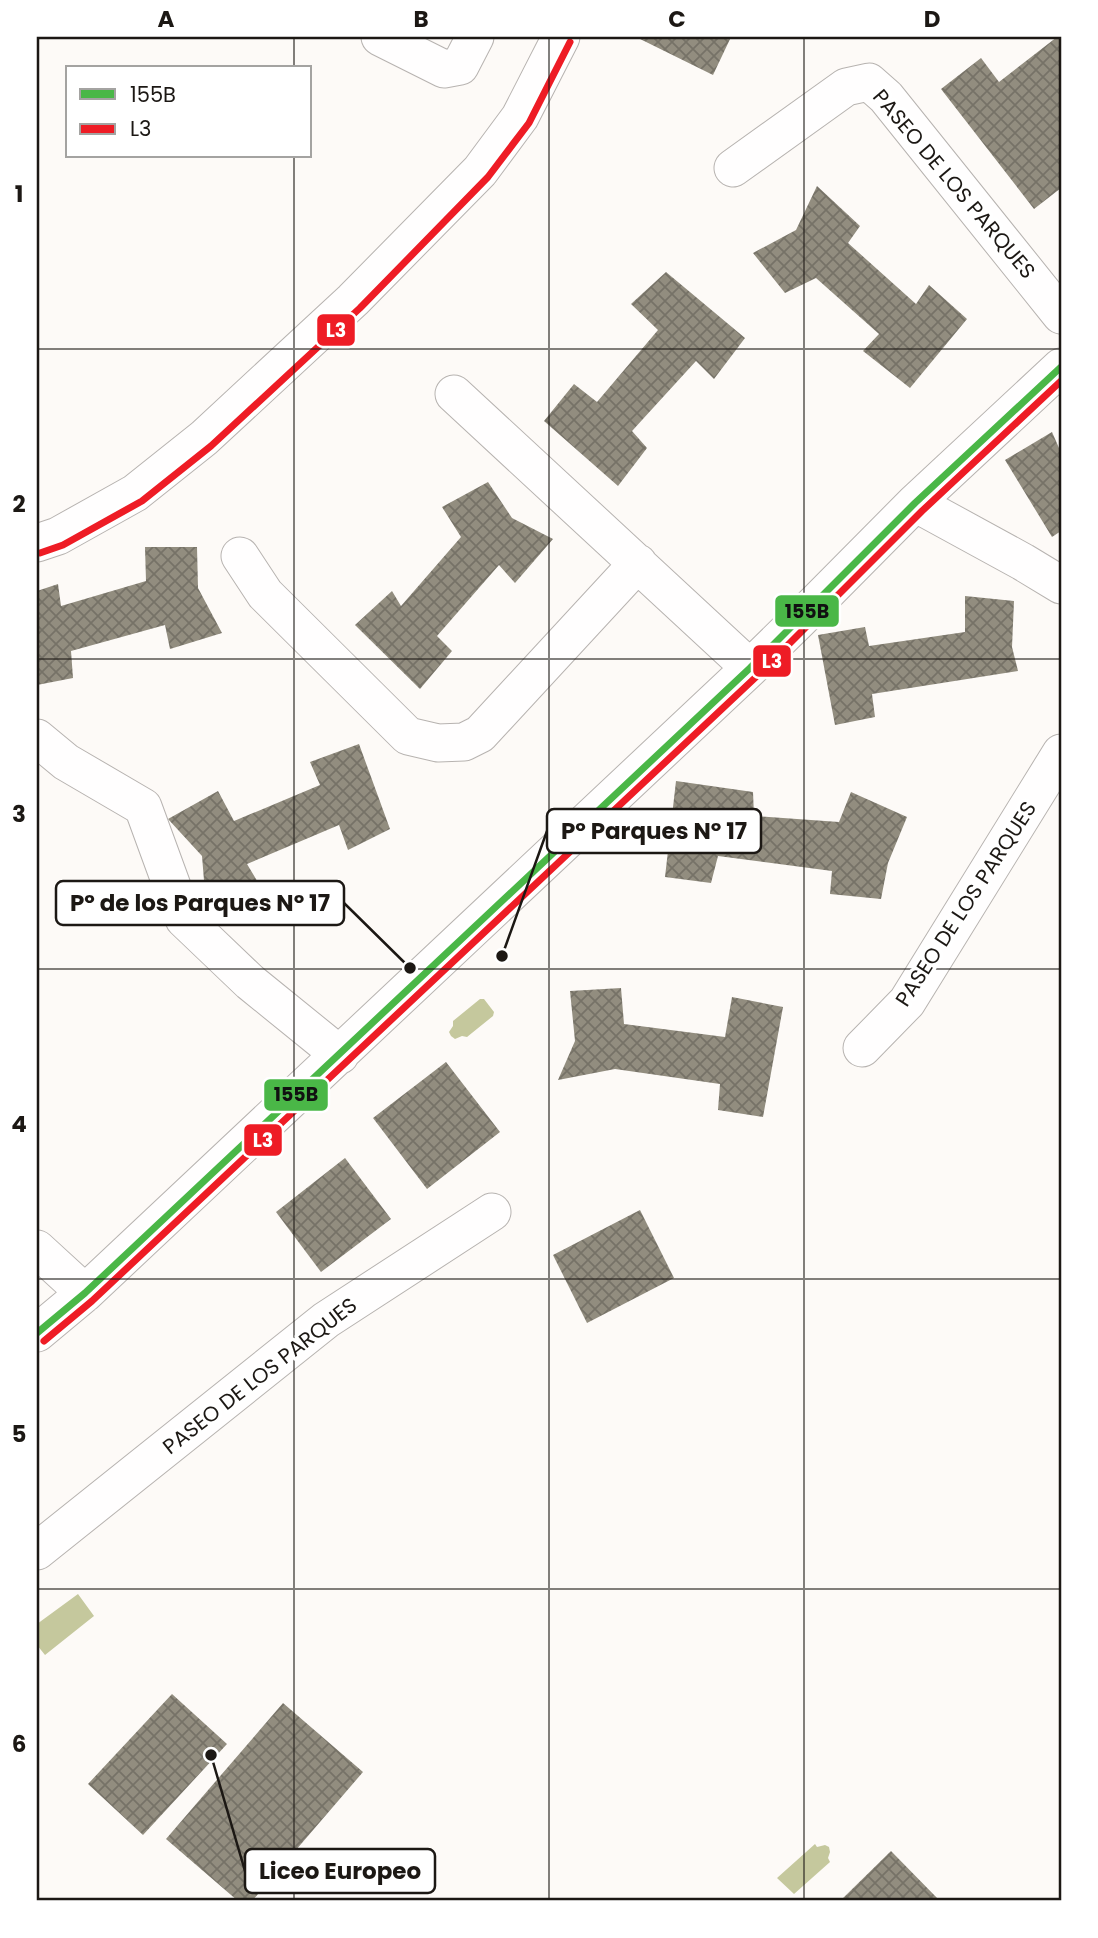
<svg xmlns="http://www.w3.org/2000/svg" width="1098" height="1938" font-family="Poppins,sans-serif">
<style>
.water{fill:#c5c89d}
.building{fill:url(#building-cross-hatch)}
.lines{fill:none;stroke-linecap:round;stroke-linejoin:round}
.street-casing{stroke:#b7b3b0;stroke-width:39}
.street{stroke:#fffefe;stroke-width:37}
.bus-1-casing{stroke:#fff;stroke-width:12}
.bus-2-casing{stroke:#fff;stroke-width:12}
.bus-1{stroke:#4ab747;stroke-width:7}
.bus-2{stroke:#ee1c25;stroke-width:7}
.grid{fill:none;stroke:#1c1814;stroke-width:2;stroke-opacity:0.55}
.labels{text-anchor:middle;stroke-width:7;stroke-linejoin:round;paint-order:stroke}
.street-label{font-size:21px;fill:#1c1814;stroke:#fff}
.leader{fill:none;stroke:#1c1814;stroke-width:2.5}
.callout-dot{fill:#1c1814;stroke:#fff;stroke-width:2.5}
.callout{fill:#fff;stroke:#1c1814;stroke-width:2.5}
.callout-label{font-size:23px;text-anchor:middle;font-weight:bold;fill:#1c1814}
.line-badge{stroke:#fff;stroke-width:2.5}
.badge-label{font-size:19px;text-anchor:middle;font-weight:bold;fill:#fff}
.pale-badge-label{font-size:19px;text-anchor:middle;font-weight:bold;fill:#111}
.neatline{fill:none;stroke:#1c1814;stroke-width:2.5}
.grid-label{font-size:23px;text-anchor:middle;font-weight:bold;fill:#1c1814}
</style>
<defs>
<pattern id="building-cross-hatch" width="8" height="8" patternUnits="userSpaceOnUse" patternTransform="scale(1.75)"><rect width="8" height="8" fill="#928d7f"/><path d="M0 0l8 8M0 8l8-8" fill="none" stroke="#767267"/></pattern>
</defs>
<rect width="100%" height="100%" fill="#fdfaf7"/>
<path class="water" d="M480,999H484L494,1012L493,1016L467,1037L462,1036L455,1039L451,1036L449,1032L453,1026V1021Z
M78,1594L94,1616L45,1655L37,1645V1624Z
M815,1844L817,1847L825,1845L829,1847L830,1852L828,1858L830,1862L794,1894L777,1878Z"/>
<path class="building" d="M636,37H731L713,75Z
M1057,37H1061V159L1059,161L1061,164V188L1034,209L941,89L981,58L999,82Z
M817,186L860,226L848,243L916,304L929,285L967,319L910,388L863,351L879,334L816,278L785,293L753,253L796,230Z
M666,272L745,338L714,379L696,361L632,431L647,448L618,486L544,421L574,384L597,402L658,330L631,304Z
M1052,432L1059,448L1061,447V531L1052,537L1005,460Z
M488,482L512,518L553,539L515,583L499,565L437,636L452,651L420,689L355,625L392,591L401,606L461,537L442,507Z
M145,547H197L198,588L222,633L170,649L165,625L71,651L73,678L37,685V591L58,584L61,606L146,581Z
M965,596L1014,601L1012,647L1018,671L872,694L875,717L835,725L818,635L865,627L869,646L965,632Z
M359,744L390,829L348,850L339,825L247,864L259,884L206,905L202,856L168,819L218,791L234,821L320,785L310,762Z
M676,781L753,792L754,816L839,822L851,792L907,817L888,863L881,899L830,894L832,871L718,856L711,883L665,877Z
M621,988L624,1024L725,1037L732,997L783,1007L763,1117L718,1110L720,1084L615,1069L558,1080L575,1041L570,991Z
M446,1062L500,1132L427,1189L373,1118Z
M345,1158L391,1219L321,1272L276,1212Z
M640,1210L674,1278L587,1323L553,1255Z
M172,1694L227,1744L143,1835L88,1784Z
M283,1703L363,1772L252,1901H238L166,1839Z
M891,1851L940,1901H840Z"/>
<g class="lines">
<defs>
<path id="street" d="M380,37L444,69L460,66L475,37
M733,168L846,87L869,82L886,97L1061,315
M454,394L750,668
M915,503L1023,562L1061,585
M37,543L58,536L135,493L204,438L353,300L480,171L520,117L561,37
M240,556L265,594L408,736L438,743L464,742L480,734L638,563
M37,738L66,762L143,807L184,919L250,982L340,1055
M862,1048L907,1002L1061,753
M37,1249L85,1293
M37,1333L85,1293L750,668L800,619L915,503L1061,367
M37,1551L326,1320L492,1212"/>
</defs>
<use href="#street" class="street-casing"/>
<use href="#street" class="street"/>
<defs>
<path id="bus-1" d="M37,1333L85,1293L750,668L915,503L1061,367"/>
<path id="bus-2" d="M40,553L63,545L142,501L211,446L360,308L488,177L529,123L570,42
M44,1341L92,1301L757,676L922,511L1061,381"/>
</defs>
<use href="#bus-1" class="bus-1-casing"/>
<use href="#bus-2" class="bus-2-casing"/>
<use href="#bus-1" class="bus-1"/>
<use href="#bus-2" class="bus-2"/>
</g>
<path class="grid" d="M294,37V68M549,37V1901M804,37V1901M294,156V1901M37,349H1061M37,659H1061M37,969H1061M37,1279H1061M37,1589H1061"/>
<g class="labels">
<g class="street-label">
<text transform="translate(954 184) rotate(50)" y="7">PASEO DE LOS PARQUES</text>
<text transform="translate(966 904) rotate(-57)" y="7">PASEO DE LOS PARQUES</text>
<text transform="translate(260 1376) rotate(-38)" y="7">PASEO DE LOS PARQUES</text>
</g>
</g>
<path class="leader" d="M502 956L547 831M410 968L344 903M211 1755L245 1871"/>
<g class="callout-dot">
<circle cx="502" cy="956" r="7"/>
<circle cx="410" cy="968" r="7"/>
<circle cx="211" cy="1755" r="7"/>
</g>
<g class="callout">
<rect x="547" y="809" width="214" height="44" rx="7"/>
<rect x="56" y="881" width="288" height="44" rx="7"/>
<rect x="245" y="1849" width="190" height="44" rx="7"/>
</g>
<g class="callout-label">
<text x="654" y="839">Pº Parques Nº 17</text>
<text x="200" y="911">Pº de los Parques Nº 17</text>
<text x="340" y="1879">Liceo Europeo</text>
</g>
<g class="line-badge">
<rect x="316" y="313" width="40" height="34" rx="7" fill="#ee1c25"/>
<rect x="774" y="594" width="66" height="34" rx="7" fill="#4ab747"/>
<rect x="752" y="644" width="40" height="34" rx="7" fill="#ee1c25"/>
<rect x="263" y="1078" width="66" height="34" rx="7" fill="#4ab747"/>
<rect x="243" y="1123" width="40" height="34" rx="7" fill="#ee1c25"/>
</g>
<g class="badge-label">
<text x="336" y="337">L3</text>
<text x="772" y="668">L3</text>
<text x="263" y="1147">L3</text>
</g>
<g class="pale-badge-label">
<text x="807" y="618">155B</text>
<text x="296" y="1101">155B</text>
</g>
<rect width="1098" height="1938" fill="none" stroke="#ffffff" stroke-width="77"/>
<rect x="66" y="66" width="245" height="91" fill="#ffffff" stroke="#a4a3a1" stroke-width="2"/>
<rect x="80" y="89" width="35" height="10" fill="#4ab747" stroke="#a4a3a1" stroke-width="2"/>
<text x="130" y="102" font-size="21" fill="#1c1814">155B</text>
<rect x="80" y="124" width="35" height="10" fill="#ee1c25" stroke="#a4a3a1" stroke-width="2"/>
<text x="130" y="136" font-size="21" fill="#1c1814">L3</text>
<rect x="38" y="38" width="1022" height="1861" class="neatline"/>
<g class="grid-label">
<text x="166" y="27">A</text>
<text x="421" y="27">B</text>
<text x="677" y="27">C</text>
<text x="932" y="27">D</text>
<text x="19" y="202">1</text>
<text x="19" y="512">2</text>
<text x="19" y="822">3</text>
<text x="19" y="1132">4</text>
<text x="19" y="1442">5</text>
<text x="19" y="1752">6</text>
</g>
</svg>
